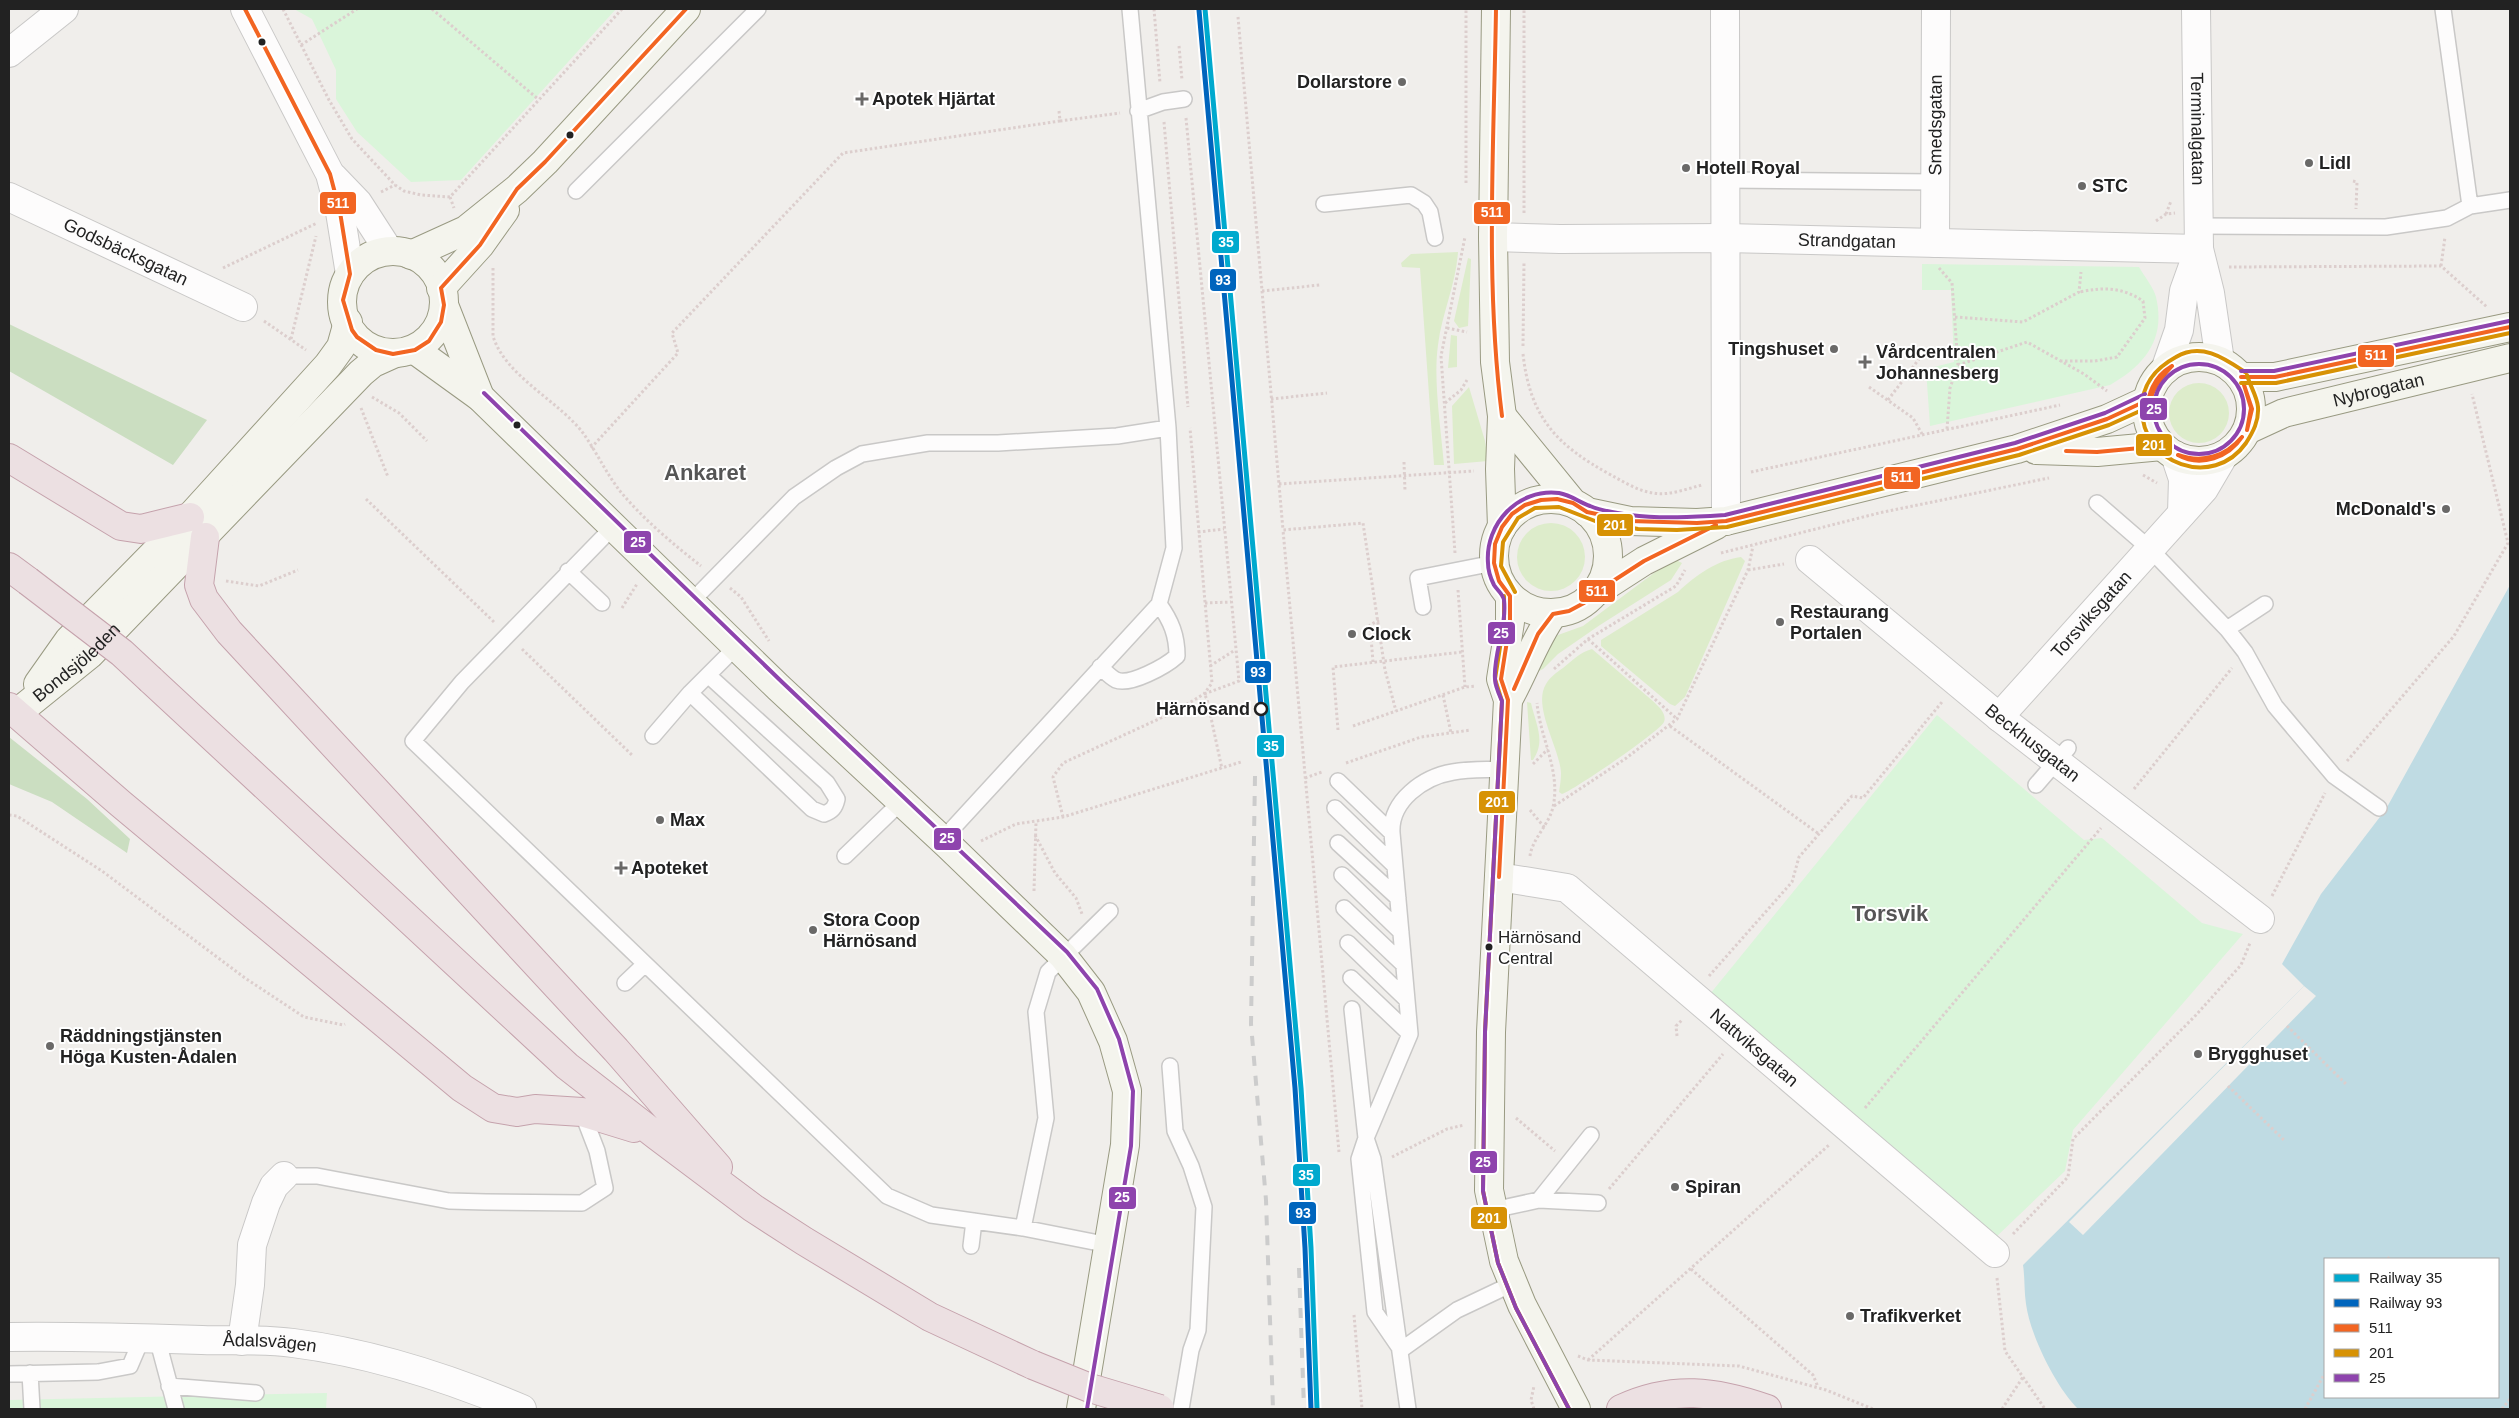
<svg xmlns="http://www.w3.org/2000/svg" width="2519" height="1418" font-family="Arial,sans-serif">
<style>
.grass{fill:#ddeccb}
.forest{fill:#cbdec1}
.park{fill:#daf5da}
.water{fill:#bfdbe3;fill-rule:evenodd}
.pier{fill:#f0eeeb}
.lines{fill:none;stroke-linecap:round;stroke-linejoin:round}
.lane-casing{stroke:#c9c8c7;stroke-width:18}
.street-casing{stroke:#c9c8c7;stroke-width:30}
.secondary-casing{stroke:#999a82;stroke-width:30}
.highway-casing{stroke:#c5a2ac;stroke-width:30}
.path{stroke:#dccecd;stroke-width:3;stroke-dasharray:2.5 2.5;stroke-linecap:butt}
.lane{stroke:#fdfcfc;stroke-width:15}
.street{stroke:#fdfcfc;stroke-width:28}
.secondary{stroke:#f4f4ed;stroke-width:28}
.highway{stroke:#ece0e2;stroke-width:28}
.rail{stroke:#ccc;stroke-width:4;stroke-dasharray:10 10;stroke-linecap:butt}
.highway-bridge-casing{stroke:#c5a2ac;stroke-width:30;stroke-linecap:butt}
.highway-bridge{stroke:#ece0e2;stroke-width:28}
.bus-1-casing{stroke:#fff;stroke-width:8}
.bus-2-casing{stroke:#fff;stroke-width:8}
.bus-3-casing{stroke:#fff;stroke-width:8}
.bus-1{stroke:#f26522;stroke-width:4}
.bus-2{stroke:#d79205;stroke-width:4}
.bus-3{stroke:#8e44ad;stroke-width:4}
.rail-1-casing{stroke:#fff;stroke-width:9}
.rail-2-casing{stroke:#fff;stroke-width:9}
.rail-1{stroke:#00a9ce;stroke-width:5}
.rail-2{stroke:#0065bd;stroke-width:5}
.bus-dot{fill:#222;stroke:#fff;stroke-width:2}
.poi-dot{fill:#6a6968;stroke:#fff;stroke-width:2}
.stop-dot{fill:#fff;stroke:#222;stroke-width:2.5}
.labels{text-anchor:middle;stroke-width:4;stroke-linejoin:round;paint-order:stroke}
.bus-label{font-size:17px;fill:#222;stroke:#fff;text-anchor:start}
.poi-label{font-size:18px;font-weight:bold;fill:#222;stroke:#fff;text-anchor:start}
.street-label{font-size:18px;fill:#222;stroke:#fff}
.stop-label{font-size:18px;font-weight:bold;fill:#222;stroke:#fff;text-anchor:end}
.district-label{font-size:22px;font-weight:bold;fill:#555;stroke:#fff}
.line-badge{stroke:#fff;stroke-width:2}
.badge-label{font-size:14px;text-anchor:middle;font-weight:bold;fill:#fff}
</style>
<rect width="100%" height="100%" fill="#f0eeeb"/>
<path class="grass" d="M1458,252C1456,284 1442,313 1438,345C1433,380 1441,429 1444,465H1434L1420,268L1402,267L1401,263L1411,254Z
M1468,258L1471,259L1468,326L1459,328L1454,321Z
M1451,335L1457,336V367L1448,368Z
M2169 413a30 30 0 1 1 60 0a30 30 0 1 1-60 0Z
M1469,387L1485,441L1488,461L1454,464L1452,406Z
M1517 557a34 34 0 1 1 68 0a34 34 0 1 1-68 0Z
M1741,557L1745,561L1742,568L1685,697L1675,706L1670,704L1601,646V640L1678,592C1696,575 1717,560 1741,557Z
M1676,560L1682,563L1671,580L1600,625L1558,654L1543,669L1535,673L1547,645L1558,635L1583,626L1654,573Z
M1592,649L1654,702C1659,707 1667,714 1664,722C1659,732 1574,790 1562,794L1559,792C1560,786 1561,779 1561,773C1560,749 1532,706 1546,684C1550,677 1557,672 1563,668C1572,661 1580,652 1592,649Z
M1527,702L1531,703C1536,725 1546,741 1533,760H1531Z"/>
<path class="forest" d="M9,324L207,420L173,465L9,371Z
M9,737L87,799L130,839L127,853L52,802L9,784Z"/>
<path class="park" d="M294,9H616L461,180L411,182L357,132L336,99V70L312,19Z
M1922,264L2139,267C2144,276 2154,288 2156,297C2166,339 2145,365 2110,385L1930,426L1926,369L1954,362L1951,290H1922Z
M1937,715L2084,840L2102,838L2202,923L2243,934L2073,1130L2065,1171L1995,1238L1710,994Z
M327,1393L326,1409H9V1400Z"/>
<path class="water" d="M2510,585V1409H2078C2056,1387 2030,1335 2026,1304C2024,1291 2025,1278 2023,1265L2304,986L2282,964L2321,894L2386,809ZM2325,1259H2498V1397H2325Z"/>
<path class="pier" d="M2304,986L2316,996L2083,1235L2069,1222Z"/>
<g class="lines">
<defs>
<path id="lane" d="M2443,9L2470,206
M1138,111L1163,102L1184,99
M1725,180L1935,182
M576,191L758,9
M1324,204L1411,195L1424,203L1430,212L1435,238
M2199,226L2386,227L2447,218L2470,206L2510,200
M2097,503L2150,549L2227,629L2245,652L2275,706L2334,776L2379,808
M614,526L462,682L413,741L887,1196L931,1215L1023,1228L1109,1245
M568,571L602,603
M691,602L794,497L836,468L862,454L928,443H998L1117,436L1168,428
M1423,607L1418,578L1494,563
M2227,629L2265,604
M1100,667C1105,671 1110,677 1116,680C1130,686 1166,666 1177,656C1177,635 1171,621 1159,604
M690,693L812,809L824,814C832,811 835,808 837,799L827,783L708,675
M653,736L690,693L737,646
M1338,781L1392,833
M2036,785L2068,748
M1335,808L1395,866
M942,840L1159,604L1174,548L1168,428L1130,9
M1338,843L1398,898
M845,856L901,802
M1342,875L1401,932
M1344,908L1403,964
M1348,943L1406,999
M1351,978L1410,1034
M625,983L645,964
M1352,1009L1366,1138L1359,1159L1375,1312L1401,1350L1457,1310L1514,1283
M1170,1066L1175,1131L1191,1166L1204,1207L1198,1330L1191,1350L1181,1409
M284,1176H317L449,1201L486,1202L582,1203L605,1188L597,1151L582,1112
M1539,1200L1598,1203
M1493,1210L1539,1200L1591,1135
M1023,1228L1046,1118L1036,1012L1048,972L1110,911
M971,1246L974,1221
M157,1338L176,1409
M30,1373L32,1409
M9,1374L98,1372L130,1366L142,1338
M169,1386L256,1393
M1408,1409L1373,1159L1366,1138L1410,1034L1392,833C1390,801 1423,777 1453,772C1470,769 1487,770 1504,769"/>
<g id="street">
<path d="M245,9L330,174L340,212L350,274"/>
<path d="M1725,9L1726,521"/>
<path id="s1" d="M2196,9L2199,249L2210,293L2220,361"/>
<path d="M9,53L64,9"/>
<path d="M333,177L358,203L389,251"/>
<path id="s2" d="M9,197L243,307"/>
<path id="s3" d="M1493,237L1560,239L1725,238L2199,249"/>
<path id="s4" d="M1935,243L1936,9"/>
<path d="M2165,370L2179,330L2184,291L2199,249"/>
<path d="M2175,455L2183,479L2182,513"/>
<path id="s5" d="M1810,560L1999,717L2260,919"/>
<path id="s6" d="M1999,717L2204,489L2224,455"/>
<path id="s7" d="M1499,877L1567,888L1995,1253"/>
<path id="s8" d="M9,1337C73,1336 138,1338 202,1340C232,1341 263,1339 293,1343C372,1353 449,1378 522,1409"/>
<path d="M242,1341L250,1285L252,1245L266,1203L274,1186L284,1176"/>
</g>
<g id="secondary">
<path d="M1496,9L1493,237L1495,362L1502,416L1500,469L1502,527"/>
<circle cx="393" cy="302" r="51"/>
<path d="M411,255L466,230L517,189L545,162L686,9"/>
<path d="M441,288L480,245L505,210"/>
<path d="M444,305L480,397"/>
<path d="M415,350L480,397L778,687L949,846L1063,956L1091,992L1113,1041L1127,1091L1125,1145L1081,1409"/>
<circle cx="2199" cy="409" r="52"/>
<path d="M2241,377H2275L2510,327"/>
<path d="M1502,416L1573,503"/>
<path id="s9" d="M2247,430L2284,413L2510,358"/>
<path d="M2036,450L2097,452L2162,446"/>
<circle cx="1551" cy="556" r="57"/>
<path d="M1587,512L1630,521L1697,523L1726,521L2017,449L2107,419L2148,400"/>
<path d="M1596,592L1644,561L1716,525"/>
<path d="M1510,596V622L1501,679L1508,700L1491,1032L1489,1190L1504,1261L1522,1305L1576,1409"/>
<path d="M38,684L69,640L190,517L328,365L341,347L348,322"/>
<path d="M1508,700C1524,672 1534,641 1553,614"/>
<path id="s10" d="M17,713L90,654L361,373L373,363L393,354"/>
</g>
<path id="highway" d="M9,458L121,526L141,529L190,517
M205,537L199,585L204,599L229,632L616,1050L718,1167
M9,567L28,581
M151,680L567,1066L657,1136L753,1208L804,1241L930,1317L1033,1365
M9,707L121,804L462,1088L493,1108L517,1112L535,1109L582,1112L634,1128
M1621,1409C1672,1385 1716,1391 1767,1409"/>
</defs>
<use href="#lane" class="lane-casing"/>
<use href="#street" class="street-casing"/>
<use href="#secondary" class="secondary-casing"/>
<use href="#highway" class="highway-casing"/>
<path class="path" d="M283,9L329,100L352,139L395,185L404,191L421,195L450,197L622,9
M432,9L538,99
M1154,9L1160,83
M1238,17L1283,530
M301,45L357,9
M1179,46L1182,80
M1059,111L1060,121L1120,113
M1186,118L1239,681L1204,694L1207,699L1222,769
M1164,122L1188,407
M2353,181L2357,182L2356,209
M1466,183V9
M381,192L395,185
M450,197L454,208
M1524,213V9
M2166,214L2171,201
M2156,221L2166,214L2175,213
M2441,266L2445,237
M2229,267L2441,266L2487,307
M223,268L317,223
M493,268V336C505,376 559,401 583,433C596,451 606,473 620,491C643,519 673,544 701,566
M1939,268L1952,283L1958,365L1950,388L1947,429
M1262,291L1320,285
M1955,317L2023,322L2079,292L2081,272
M264,321L306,350
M1447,328L1467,332
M291,339L316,236
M1523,346L1524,262
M1523,354C1530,417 1556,445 1611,475C1624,482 1638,491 1653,493C1669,496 1686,489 1702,485
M2060,361H2095L2117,357L2145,318L2143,301C2122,287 2104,287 2079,292
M1958,365L2027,342L2084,374L2107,391
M1869,387L1913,418L1922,434
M372,397L399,413L427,441
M1271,399L1327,393
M1888,400L1919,359
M1445,403L1461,390L1467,380
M361,408L388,477
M591,448L678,353L672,333L843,153L1060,121
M1404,462L1405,491
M1751,472L2060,405
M2143,475L2157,483
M1279,484L1474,471
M366,499L494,622
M1198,532L1224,529
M1455,553L1441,356L1465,237
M1721,553L1879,513L2049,478
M1748,570L1784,564
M226,581L259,586L298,570
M730,588L741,597L769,641
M1458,590L1465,687
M1205,603L1231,602
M622,608L637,584
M1588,639L1677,719
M522,649L633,756
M1373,662L1370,625L1379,620
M1210,666L1235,650
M1554,669L1588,639L1676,586L1685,570
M1443,695L1451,733
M1353,726L1465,687L1476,686
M1670,726L1819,834
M1338,730L1333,667L1462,652
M2347,761L2454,636L2508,543L2472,394
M1346,763L1421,737L1471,730
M1533,764L1548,749
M1305,778L1322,772
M2134,789L2232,668
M1554,806L1625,759L1677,719L1748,570L1753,546
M1530,810L1545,828
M9,815L17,816L102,871L245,978L304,1017L343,1025L345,1024
M1063,817L1053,777L1063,763L1174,712L1204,694L1212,683L1190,428
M1035,835L1055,873L1076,898L1082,914
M981,841L1016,824L1063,817L1241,762
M1530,856C1532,839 1549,825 1553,807C1561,771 1540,738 1537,703
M1034,891L1036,822
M2272,896L2325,793
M1709,976L1792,882L1799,857L1852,796L1863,798L1942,702
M2287,1026L2347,1085
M1677,1036L1676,1026L1683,1019
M2228,1086L2284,1140
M1865,1108L2101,828
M1516,1118L1555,1151
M1339,1152L1283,530L1363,523L1385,670L1396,711
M1392,1157L1447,1129L1464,1125
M1609,1189L1723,1054
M2013,1234L2068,1177L2073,1139L2196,1015L2241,965L2250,943
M2388,1259L2391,1255
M1691,1269L1813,1375L1818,1387
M1997,1278L2005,1351L2045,1409
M1354,1315L1362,1409
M1578,1356L1588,1360L1739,1366L1826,1390L1873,1409
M1588,1360L1829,1145
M1534,1409L1531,1400L1534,1386
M2002,1409L2023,1377
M2305,1409L2325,1373
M2502,1409L2510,1399"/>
<use href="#lane" class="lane"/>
<use href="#street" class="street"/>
<use href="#secondary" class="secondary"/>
<use href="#highway" class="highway"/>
<path class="rail" d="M1255,776L1251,1024L1266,1200L1273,1409
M1299,1268L1304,1409"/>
<defs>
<path id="highway-bridge" d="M28,581L122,653L151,680
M1033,1365L1090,1388L1160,1409"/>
</defs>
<use href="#highway-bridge" class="highway-bridge-casing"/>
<use href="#highway-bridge" class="highway-bridge"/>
<defs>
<path id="bus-1" d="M245,9L330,174L340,212L350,274L343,300L352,330L357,337L376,350L393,354L415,350L429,341L441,322L444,305L441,288L480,245L517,189L545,162L686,9
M1496,9C1494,144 1485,282 1502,416
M2241,377H2275L2510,327
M2244,385L2252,409L2247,430
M2244,385L2251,408L2247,430
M2149,415C2145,395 2155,376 2172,366
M2149,415C2148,394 2158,381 2172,366
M2066,451L2097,452L2162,446
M2178,455C2203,464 2226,456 2242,437
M2178,455C2201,468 2229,457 2242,437
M1514,689L1538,634L1553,614L1569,611L1584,603L1596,592L1644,561L1716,525
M1499,877L1508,700L1501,679L1510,622V596L1499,581L1494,563L1495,544L1502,527L1512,514L1525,505L1541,500L1557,499L1573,503L1587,512L1630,521L1697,523L1726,521L2017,449L2107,419L2148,400"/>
<path id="bus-2" d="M2245,372C2224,358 2201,342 2176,357C2156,368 2142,383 2142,408C2141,464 2213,490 2246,443C2253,432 2259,421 2258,407C2257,396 2250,386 2247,375
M2241,383H2276L2510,333
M1515,592L1501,566L1503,542L1518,518L1535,508L1559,507L1595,521L1638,529L1677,530L1727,527L2019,455L2109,425L2151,406
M1504,596V622L1495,679L1502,701L1485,1032L1483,1191L1498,1263L1516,1308L1569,1409"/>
<path id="bus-3" d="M2154 409a45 45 0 1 1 90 0a45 45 0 1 1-90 0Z
M2241,371H2274L2509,321
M484,393L782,682L1067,952L1097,989L1119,1039L1133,1091L1131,1146L1087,1409
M1569,1409L1516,1308L1498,1263L1483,1191L1485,1032L1502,701C1499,694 1495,686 1495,679C1493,655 1507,627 1504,600C1503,594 1497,590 1494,585C1491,579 1488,569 1488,563C1485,524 1518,488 1559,493C1571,495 1579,502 1590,506C1601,511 1618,513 1630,515C1661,519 1694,517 1725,515L2015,443L2105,413L2145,394"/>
</defs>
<use href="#bus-1" class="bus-1-casing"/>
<use href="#bus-2" class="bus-2-casing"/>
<use href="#bus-3" class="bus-3-casing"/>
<use href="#bus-1" class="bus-1"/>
<use href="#bus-2" class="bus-2"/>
<use href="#bus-3" class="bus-3"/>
<defs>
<path id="rail-1" d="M1205,9L1301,1088L1311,1248L1317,1409"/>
<path id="rail-2" d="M1199,10L1295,1088L1305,1248L1311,1409"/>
</defs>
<use href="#rail-1" class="rail-1-casing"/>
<use href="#rail-2" class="rail-2-casing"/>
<use href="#rail-1" class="rail-1"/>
<use href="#rail-2" class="rail-2"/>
</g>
<g class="bus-dot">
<circle cx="262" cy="42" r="4.5"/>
<circle cx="570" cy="135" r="4.5"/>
<circle cx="517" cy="425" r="4.5"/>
<circle cx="1489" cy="947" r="4.5"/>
</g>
<g class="poi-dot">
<circle cx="1402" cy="82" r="5"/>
<path d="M859.5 91.5h5v5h5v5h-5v5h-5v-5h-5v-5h5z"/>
<circle cx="2309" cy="163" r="5"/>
<circle cx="1686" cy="168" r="5"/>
<circle cx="2082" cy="186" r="5"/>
<circle cx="1834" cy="349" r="5"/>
<path d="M1862.5 354.5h5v5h5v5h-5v5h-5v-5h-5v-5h5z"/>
<circle cx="2446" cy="509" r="5"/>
<circle cx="1780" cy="622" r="5"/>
<circle cx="1352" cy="634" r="5"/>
<circle cx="660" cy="820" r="5"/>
<path d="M618.5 860.5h5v5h5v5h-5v5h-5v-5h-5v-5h5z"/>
<circle cx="813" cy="930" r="5"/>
<circle cx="50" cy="1046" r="5"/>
<circle cx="2198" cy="1054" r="5"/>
<circle cx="1675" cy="1187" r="5"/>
<circle cx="1850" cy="1316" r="5"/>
</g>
<circle class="stop-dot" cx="1261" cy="709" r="6"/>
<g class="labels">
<g class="bus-label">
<text x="1498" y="943">Härnösand<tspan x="1498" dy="21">Central</tspan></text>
</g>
<g class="poi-label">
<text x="1392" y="88" text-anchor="end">Dollarstore</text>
<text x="872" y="105">Apotek Hjärtat</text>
<text x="2319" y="169">Lidl</text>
<text x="1696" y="174">Hotell Royal</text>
<text x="2092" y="192">STC</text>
<text x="1824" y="355" text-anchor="end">Tingshuset</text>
<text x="1876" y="358">Vårdcentralen<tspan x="1876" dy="21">Johannesberg</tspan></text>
<text x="2436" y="515" text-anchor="end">McDonald's</text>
<text x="1790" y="618">Restaurang<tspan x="1790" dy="21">Portalen</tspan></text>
<text x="1362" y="640">Clock</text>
<text x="670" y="826">Max</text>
<text x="631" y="874">Apoteket</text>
<text x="823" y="926">Stora Coop<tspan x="823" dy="21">Härnösand</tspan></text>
<text x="60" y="1042">Räddningstjänsten<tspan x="60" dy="21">Höga Kusten-Ådalen</tspan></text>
<text x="2208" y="1060">Brygghuset</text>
<text x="1685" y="1193">Spiran</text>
<text x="1860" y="1322">Trafikverket</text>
</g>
<g class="street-label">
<text dy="6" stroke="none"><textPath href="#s4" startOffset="118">Smedsgatan</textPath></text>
<text dy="6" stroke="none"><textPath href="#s1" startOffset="120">Terminalgatan</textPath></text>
<text dy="6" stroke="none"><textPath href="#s3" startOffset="354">Strandgatan</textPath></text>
<text dy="6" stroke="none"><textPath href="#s2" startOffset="129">Godsbäcksgatan</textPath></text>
<text dy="6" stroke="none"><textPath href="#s9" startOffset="138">Nybrogatan</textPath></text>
<text dy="6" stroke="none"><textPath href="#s6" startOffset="138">Torsviksgatan</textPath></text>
<text dy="6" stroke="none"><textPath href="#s10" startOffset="78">Bondsjöleden</textPath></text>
<text dy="6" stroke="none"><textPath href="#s5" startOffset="288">Beckhusgatan</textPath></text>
<text dy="6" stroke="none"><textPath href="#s7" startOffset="315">Nattviksgatan</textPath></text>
<text dy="6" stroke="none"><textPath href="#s8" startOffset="261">Ådalsvägen</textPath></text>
</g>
<g class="stop-label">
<text x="1250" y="715">Härnösand</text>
</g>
<g class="district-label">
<text x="705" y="480">Ankaret</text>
<text x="1890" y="921">Torsvik</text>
</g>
</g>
<g class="line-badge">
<rect x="319" y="191" width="38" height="24" rx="5" fill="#f26522"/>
<rect x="1473" y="201" width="38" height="24" rx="5" fill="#f26522"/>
<rect x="1211" y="230" width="29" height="24" rx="5" fill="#00a9ce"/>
<rect x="1209" y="268" width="28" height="24" rx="5" fill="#0065bd"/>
<rect x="2357" y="344" width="38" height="24" rx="5" fill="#f26522"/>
<rect x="2139" y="397" width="29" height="24" rx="5" fill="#8e44ad"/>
<rect x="2135" y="433" width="38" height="24" rx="5" fill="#d79205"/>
<rect x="1883" y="466" width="38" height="24" rx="5" fill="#f26522"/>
<rect x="1596" y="513" width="38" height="24" rx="5" fill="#d79205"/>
<rect x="623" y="530" width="29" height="24" rx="5" fill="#8e44ad"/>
<rect x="1578" y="579" width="38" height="24" rx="5" fill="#f26522"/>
<rect x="1487" y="621" width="29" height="24" rx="5" fill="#8e44ad"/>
<rect x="1244" y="660" width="28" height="24" rx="5" fill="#0065bd"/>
<rect x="1256" y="734" width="29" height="24" rx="5" fill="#00a9ce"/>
<rect x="1478" y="790" width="38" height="24" rx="5" fill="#d79205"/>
<rect x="933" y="827" width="29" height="24" rx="5" fill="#8e44ad"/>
<rect x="1469" y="1150" width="29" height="24" rx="5" fill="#8e44ad"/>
<rect x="1292" y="1163" width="29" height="24" rx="5" fill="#00a9ce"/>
<rect x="1108" y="1186" width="29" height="24" rx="5" fill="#8e44ad"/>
<rect x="1288" y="1201" width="29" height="24" rx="5" fill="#0065bd"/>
<rect x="1470" y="1206" width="38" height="24" rx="5" fill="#d79205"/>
</g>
<g class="badge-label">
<text x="338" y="208">511</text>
<text x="1492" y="217">511</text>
<text x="1226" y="247">35</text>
<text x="1223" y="285">93</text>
<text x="2376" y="360">511</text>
<text x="2154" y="414">25</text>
<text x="2154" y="450">201</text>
<text x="1902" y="482">511</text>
<text x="1615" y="530">201</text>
<text x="638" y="547">25</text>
<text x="1597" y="596">511</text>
<text x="1501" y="638">25</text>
<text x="1258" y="677">93</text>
<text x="1271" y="751">35</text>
<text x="1497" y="807">201</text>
<text x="947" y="843">25</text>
<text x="1483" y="1167">25</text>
<text x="1306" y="1180">35</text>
<text x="1122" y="1202">25</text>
<text x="1303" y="1218">93</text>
<text x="1489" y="1223">201</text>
</g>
<rect width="2519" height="1418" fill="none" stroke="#222222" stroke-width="20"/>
<rect x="2324" y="1258" width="175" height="140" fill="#ffffff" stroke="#a7a7a7"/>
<rect x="2334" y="1274" width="25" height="8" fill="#00a9ce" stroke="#a7a7a7"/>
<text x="2369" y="1283" font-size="15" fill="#222222">Railway 35</text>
<rect x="2334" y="1299" width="25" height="8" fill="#0065bd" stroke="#a7a7a7"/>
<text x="2369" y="1308" font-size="15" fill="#222222">Railway 93</text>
<rect x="2334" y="1324" width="25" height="8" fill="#f26522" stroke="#a7a7a7"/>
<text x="2369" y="1333" font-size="15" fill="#222222">511</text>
<rect x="2334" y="1349" width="25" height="8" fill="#d79205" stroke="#a7a7a7"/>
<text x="2369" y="1358" font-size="15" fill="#222222">201</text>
<rect x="2334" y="1374" width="25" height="8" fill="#8e44ad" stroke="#a7a7a7"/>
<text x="2369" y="1383" font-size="15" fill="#222222">25</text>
</svg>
